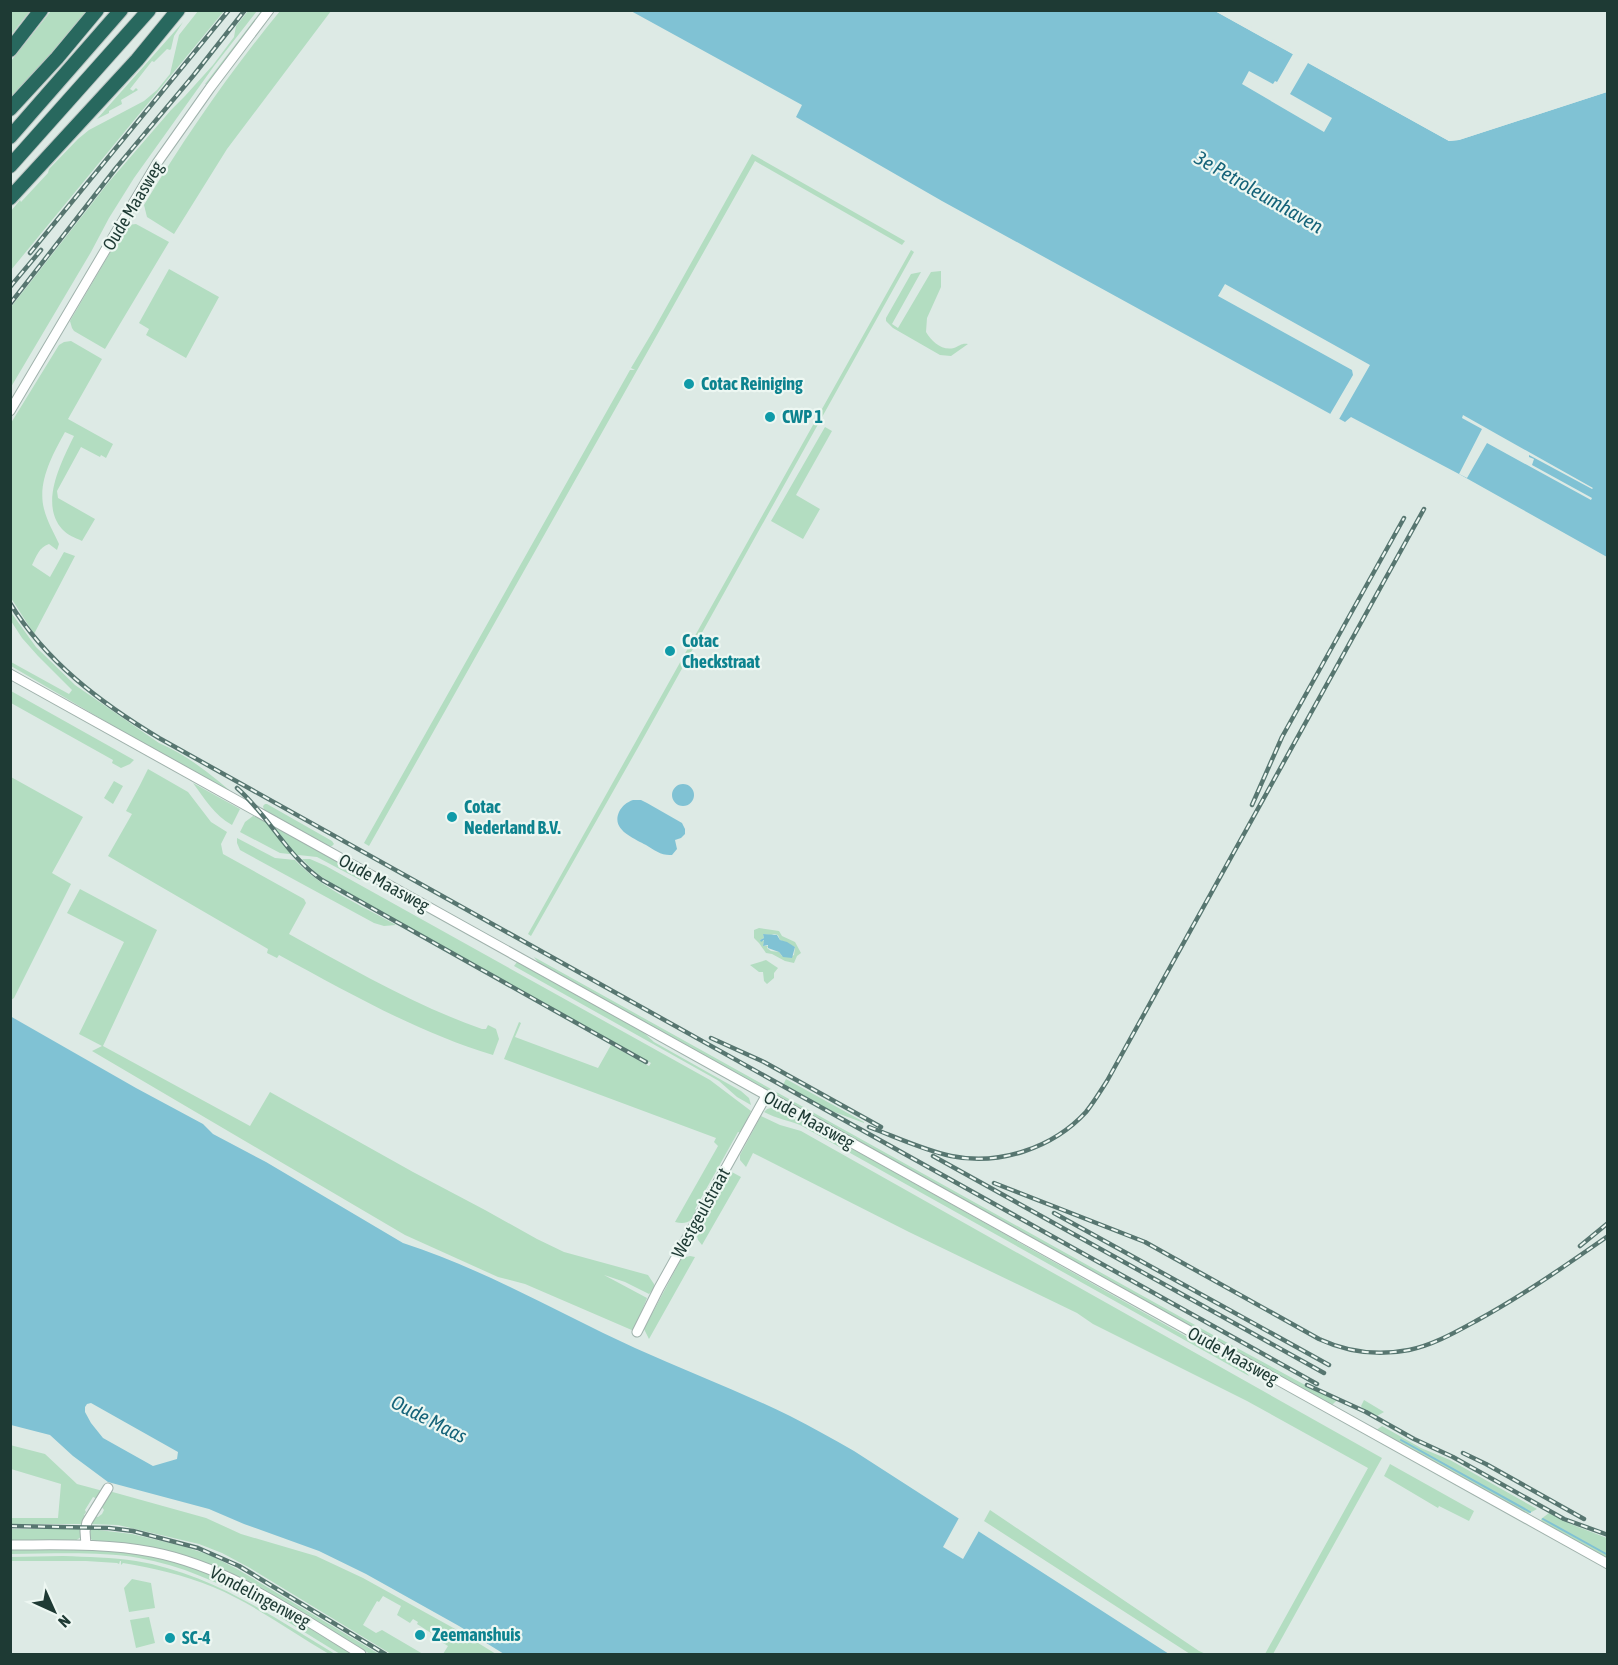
<svg xmlns="http://www.w3.org/2000/svg" width="1618" height="1665" font-family="'Asap Condensed',sans-serif">
<style>
.green{fill:#b3ddc1;fill-rule:evenodd}
.water{fill:#80c2d4}
.pier{fill:#ddeae5}
.lines{fill:none;stroke-linecap:round;stroke-linejoin:round}
.stream{stroke:#80c2d4;stroke-width:2}
.minor-casing{stroke:#a0b2ac;stroke-width:11}
.highway-casing{stroke:#bcc4c2;stroke-width:16}
.minor{stroke:#fff;stroke-width:9}
.highway{stroke:#28685e;stroke-width:14}
.rail-casing{stroke:#577670;stroke-width:4.5}
.rail{stroke:#edf7f2;stroke-width:2;stroke-dasharray:7;stroke-linecap:butt}
.culture-dot{fill:#0f9aa8;stroke:#edf7f2;stroke-width:2}
.labels{text-anchor:middle;stroke-width:4.5;stroke-linejoin:round;paint-order:stroke}
.street-label{font-size:18px;fill:#1e3a34;stroke:#edf7f2}
.culture-label{font-size:18px;font-weight:bold;fill:#0d838f;stroke:#edf7f2;text-anchor:start}
.water-label{font-size:20px;font-style:italic;fill:#156379;stroke:#edf7f2}
</style>
<rect width="100%" height="100%" fill="#ddeae5"/>
<path class="green" d="M12,11H30L11,35V13Z
M51,11H92L11,103V61Z
M198,11H224L11,270V211L20,200L21,202L48,173L49,169L78,139L89,130L144,101L157,90L170,74L179,35Z
M248,11H257L214,66L134,178L109,218L91,252L11,387V307L108,183L171,110L185,96L213,65L234,37L236,26Z
M261,11H264L207,85L205,84Z
M280,11H331L227,149L174,234L147,217L144,205C185,137 230,72 280,11Z
M183,22L174,36L171,49L170,50L167,49L154,62L152,61L130,89L133,91L136,88L138,90L121,100L122,104L109,111V113L97,119Z
M752,154L905,241L902,245L755,161L369,846L364,843L630,370H635L631,368L653,331Z
M136,224L169,242L105,349L74,331L72,328L70,321L125,227L128,225Z
M911,250L914,252L640,744L531,936L528,934Z
M169,269L219,297L186,358L146,335L149,329L139,323Z
M941,271V287L927,318L926,332C932,342 942,351 954,348C960,346 961,343 968,344L951,356L940,355L893,328L886,321V318L911,274L921,272L892,324L898,328L931,272Z
M71,341L102,359L68,419L113,444L106,458L101,455L100,457L81,447L57,491L58,498L95,519L82,541C76,538 67,535 62,529C39,503 62,461 74,436L65,432C53,454 37,482 44,509C47,521 54,533 59,544L57,550L49,544C39,547 36,557 32,565L50,577L64,552L75,556L34,634L11,598V423L59,345L64,342Z
M825,427L832,431L796,495L820,509L803,539L771,521Z
M10,611L36,647L75,685L159,743C190,756 218,780 243,802L11,666V662L69,694L72,690L38,656L22,638L11,621Z
M11,691L134,760L130,764L121,768L112,763L113,760L11,703Z
M148,769L188,792L211,822L227,832L221,844L223,854L304,899L306,903L289,934C352,969 414,1005 482,1029H486L488,1025L496,1029L499,1039L493,1055C417,1032 349,993 279,955L277,958L267,953L268,949L108,856L132,814L126,811L140,785Z
M11,777L83,817L52,873L71,884L14,998L11,1000Z
M114,781L123,786L113,804L104,798Z
M193,783L240,809L232,825C214,815 205,799 193,783Z
M265,804H267L332,841L334,844L332,846H328L264,810L263,806Z
M253,816L264,820L363,876L360,880L317,857L280,853L240,832L245,822Z
M237,838L275,858L295,860C322,889 361,905 396,925L384,926L374,923L240,850L237,843Z
M302,859H310L326,866L710,1080L751,1111L741,1133L738,1132L695,1209L698,1211C692,1221 687,1225 675,1222L718,1146L714,1142L716,1138L504,1059L519,1022L521,1023L515,1037L598,1068L611,1045L649,1066L651,1063L341,890L316,873Z
M80,889L157,930L103,1046L250,1126L270,1092L413,1172L485,1210L537,1239L564,1252L648,1275L654,1284V1289L649,1294L625,1282L604,1275L647,1298L634,1331L525,1284L498,1277L405,1235L92,1051L102,1046L79,1034L124,942L67,913Z
M759,928L779,931L782,936L795,942L801,953L797,956L794,963L785,961L772,954L766,953L759,943L754,938V930ZM763,934L771,935L774,934L778,935L780,940L795,947L794,955L790,957L782,956L779,952L771,951L767,948L768,946H763L764,941L760,940L764,938Z
M534,957L1213,1335L1318,1392L1337,1400L1331,1406L982,1215L751,1081L540,965Z
M766,960L778,968L774,973V978L767,984L764,981L763,972H759L750,965Z
M517,962L641,1030L654,1042L741,1091L749,1098L751,1105L737,1097L719,1081L514,966Z
M786,1079L864,1122V1123L829,1110L783,1085Z
M775,1107L869,1158L1244,1369L1249,1376L800,1125C787,1120 777,1119 764,1112L767,1109Z
M761,1116L780,1125L801,1131L1382,1458L1273,1654H1265L1368,1468L1247,1401L1093,1324L1077,1313L909,1232L753,1153L746,1167L740,1160V1155Z
M730,1171L741,1177L702,1245L698,1240L696,1232Z
M690,1256L695,1257L649,1339L644,1329L680,1261L682,1258Z
M1364,1400L1384,1412L1377,1416L1363,1409L1361,1406Z
M1382,1426L1421,1448L1450,1460L1537,1509L1526,1515L1375,1431Z
M10,1445L45,1454L77,1484L103,1491L98,1499L93,1497L85,1510L86,1512L84,1515L87,1518L83,1524H11V1518H58L61,1484L11,1469Z
M1390,1464L1474,1511L1469,1521L1439,1506L1438,1508L1384,1476Z
M109,1491L206,1518L241,1534L316,1556L363,1578L457,1630L496,1654H443L448,1646L435,1638L437,1634L432,1631L431,1633L417,1624L418,1622L413,1619L410,1623L397,1615L401,1606L383,1596L379,1602L377,1601L363,1625L376,1633L382,1630L423,1654H391L250,1568L222,1553L199,1544L118,1525L90,1524L95,1516L98,1517L102,1514L104,1510L101,1506Z
M990,1510L1199,1651L1206,1654H1190L984,1521Z
M1549,1513L1573,1525L1607,1538V1558L1542,1523L1541,1519Z
M10,1529H81V1537L75,1541L11,1540Z
M90,1529L132,1534L182,1546L210,1555L237,1569L379,1654H370L261,1589L221,1568L186,1556L154,1548L116,1542L94,1541L89,1538Z
M10,1549C58,1549 105,1547 152,1557C226,1571 288,1616 352,1654H340C277,1616 214,1571 139,1558C97,1551 53,1554 11,1554Z
M63,1556C87,1557 112,1557 136,1561C210,1573 272,1616 335,1654H329C291,1632 254,1604 213,1587C184,1575 154,1568 123,1563L121,1565V1561H120L119,1564L117,1563L86,1561H11V1557Z
M132,1579L151,1583L155,1608L129,1612L124,1588Z
M149,1617L155,1643L136,1648L130,1620Z"/>
<path class="water" d="M631,11H1215L1449,141L1459,140L1607,92V557L1459,474L1351,417L1345,422L942,201L796,117L802,105Z
M672 795a11 11 0 1 1 22 0a11 11 0 1 1-22 0Z
M633,800H641L647,803L682,823L685,829V834L681,838L675,840L677,849L672,855C662,856 654,850 646,845C634,838 611,830 619,812C622,806 627,802 633,800Z
M763,934L777,935L780,940L787,942L795,947L792,958L783,957L779,952L768,948V945L763,946L764,940L761,942L760,940L764,938Z
M10,1016L136,1088L203,1124L213,1134L266,1162L403,1243C484,1269 558,1313 635,1348C686,1371 739,1391 790,1416C812,1427 833,1439 854,1451L1169,1654H504L459,1626L366,1574L319,1551L244,1524L209,1509L108,1482L73,1456L50,1435L11,1425Z"/>
<path class="pier" d="M1221,10L1450,138L1458,137L1607,89V92L1459,140L1449,141L1308,63L1290,94L1332,118L1324,132L1242,84L1249,71L1273,84L1275,81L1277,82L1293,54L1215,11Z
M1225,284L1370,365L1338,421L1329,416L1353,375L1352,370L1218,296Z
M1463,415L1593,488L1592,489L1529,455V457L1534,459L1532,465L1592,498L1591,500L1487,443L1467,478L1459,474L1482,429L1462,418Z
M91,1403L178,1452L177,1459L153,1466L103,1438L91,1423L85,1412V1407L87,1404Z
M960,1516L980,1529L963,1559L943,1547Z"/>
<g class="lines">
<path class="stream" d="M1401,1440L1530,1512
M1543,1519L1608,1555"/>
<defs>
<path id="minor" d="M10,411L157,163L210,88L269,10
M10,674L1608,1564
M637,1332L659,1288L766,1096
M10,1545C58,1545 106,1543 152,1552C229,1567 295,1614 361,1654
M86,1545L85,1531L87,1522L108,1488"/>
<path id="highway" d="M10,50L41,10
M10,109L57,58L97,10
M10,137L121,10
M10,166L149,10
M10,198L137,60L178,10"/>
</defs>
<use href="#minor" class="minor-casing"/>
<use href="#highway" class="highway-casing"/>
<use href="#minor" class="minor"/>
<use href="#highway" class="highway"/>
<defs>
<path id="rail" d="M30,253L229,10
M10,287L41,250
M10,304L116,168L193,76L245,10
M10,603C46,662 101,703 159,738L1317,1384
M237,788C269,816 287,856 322,880L646,1062
M1252,805L1282,737L1404,518
M711,1038L764,1062L881,1127
M869,1127C896,1137 923,1150 951,1156C999,1166 1053,1148 1086,1112C1094,1102 1100,1092 1107,1081L1424,509
M933,1156L1324,1373
M994,1183L1145,1242L1319,1339C1347,1352 1378,1356 1409,1350C1433,1345 1454,1333 1476,1321C1522,1296 1565,1266 1608,1236
M1054,1213L1329,1365
M1580,1246L1608,1223
M1307,1385L1366,1412L1414,1439L1453,1457L1564,1519L1608,1535
M1463,1453L1486,1464L1584,1519
M10,1526L109,1528L133,1531L198,1548L239,1566L385,1654"/>
</defs>
<use href="#rail" class="rail-casing"/>
<use href="#rail" class="rail"/>
</g>
<g class="culture-dot">
<circle cx="689" cy="384" r="6"/>
<circle cx="770" cy="417" r="6"/>
<circle cx="670" cy="651" r="6"/>
<circle cx="452" cy="817" r="6"/>
<circle cx="420" cy="1635" r="6"/>
<circle cx="170" cy="1638" r="6"/>
</g>
<g class="labels">
<g class="street-label">
<text transform="translate(133 206) rotate(-59)" y="6">Oude Maasweg</text>
<text transform="translate(384 883) rotate(29)" y="6">Oude Maasweg</text>
<text transform="translate(809 1120) rotate(29)" y="6">Oude Maasweg</text>
<text transform="translate(701 1213) rotate(-61)" y="6">Westgeulstraat</text>
<text transform="translate(1233 1356) rotate(29)" y="6">Oude Maasweg</text>
<text transform="translate(260 1597) rotate(28)" y="6">Vondelingenweg</text>
</g>
<g class="culture-label">
<text x="701" y="390">Cotac Reiniging</text>
<text x="782" y="423">CWP 1</text>
<text x="682" y="647">Cotac<tspan x="682" dy="21">Checkstraat</tspan></text>
<text x="464" y="813">Cotac<tspan x="464" dy="21">Nederland B.V.</tspan></text>
<text x="432" y="1641">Zeemanshuis</text>
<text x="182" y="1644">SC-4</text>
</g>
<g class="water-label">
<text transform="translate(1259 192) rotate(30)" y="7">3e Petroleumhaven</text>
<text transform="translate(429 1419) rotate(27)" y="7">Oude Maas</text>
</g>
</g>
<rect width="1618" height="1665" fill="none" stroke="#1e3a34" stroke-width="24"/>
<g transform="translate(54 1611) rotate(135)" stroke="#edf7f2" stroke-width="4.5" paint-order="stroke">
<path d="M0-4.5L10 22L0 15L-10 22Z" fill="#1e3a34"/>
<text y="-9" font-size="16" font-weight="bold" text-anchor="middle" fill="#1e3a34">N</text>
</g>
</svg>
